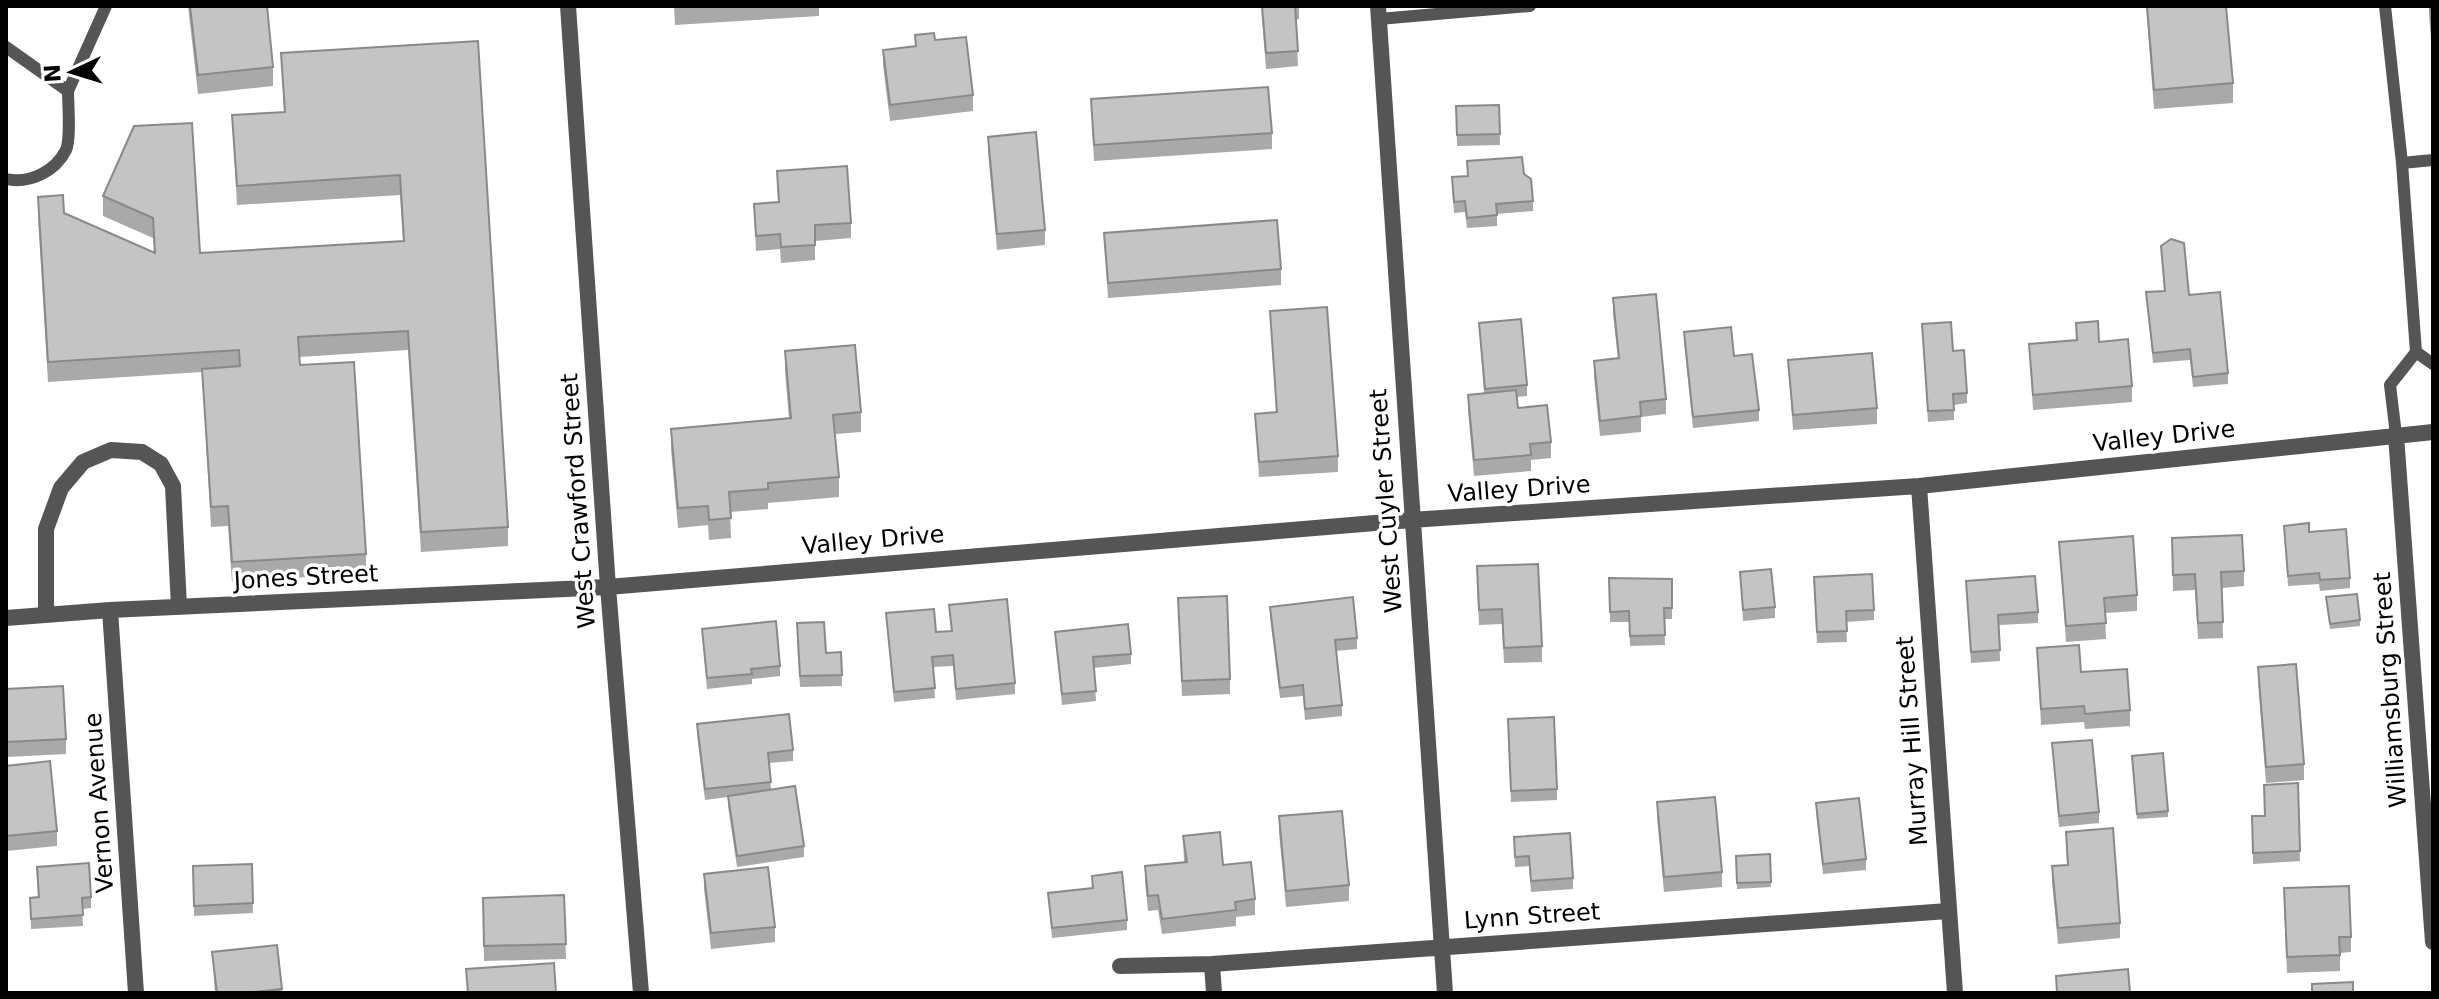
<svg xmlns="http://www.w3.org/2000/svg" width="2439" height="999" font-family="'DejaVu Sans',sans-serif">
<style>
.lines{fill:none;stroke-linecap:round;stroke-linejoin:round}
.lane{stroke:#555;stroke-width:12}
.street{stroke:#555;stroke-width:16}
.wall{fill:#a9a9a9}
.building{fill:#c4c4c4;stroke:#898989;stroke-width:2}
.labels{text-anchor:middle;stroke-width:7;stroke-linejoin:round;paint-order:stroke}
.street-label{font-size:24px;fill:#000;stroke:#fff}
</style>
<rect width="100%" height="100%" fill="#fff"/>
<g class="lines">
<path class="lane" d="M2385,6L2402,163L2416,352L2390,385L2396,435
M1379,19L1530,6
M6,47L68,91C68,104 71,139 66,150C55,172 29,184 6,179
M68,91L106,6
M2402,163L2433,160
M2416,352L2433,364"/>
<path class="street" d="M568,6L608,587L641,993
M1378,6L1445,993
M2396,435L2433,942
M1919,486L1955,993
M110,610L136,993
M46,615V529L61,488L83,462L111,450L142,452L161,464L173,486L179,607
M6,618L110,610L608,587L1411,520L1919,486L2433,432
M1212,964L1214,993
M1120,966L1212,964L1948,911"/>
</g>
<path class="wall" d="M188,6H267L273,67V86L198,94Z
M674,6H819V16L675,25Z
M1261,6H1299V19L1296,20L1298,66L1266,69Z
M2146,6H2226L2233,83V103L2154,109Z
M2429,6H2433V66L2429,13Z
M915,35L973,95V111L890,121L883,65V50L915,46Z
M478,41L508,527V546L421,552L408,350L299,357L300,365L366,554V573L232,582L228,526L211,527L202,372L48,382L38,217V197L64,213L154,252L153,238L103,216V196L134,126L200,253L403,241L400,195L237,205L232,115L284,112L281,53Z
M1091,99L1272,133V149L1094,161Z
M1499,105L1500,145L1457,146L1456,106Z
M988,137L1045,230V245L997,250L988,152Z
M1467,161L1524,174L1533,201V211L1497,214V226L1467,228L1465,212L1454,213L1452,187V177L1467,176Z
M777,171L851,223V238L815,241V260L781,263L780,249L756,251L754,204L778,202Z
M1104,233L1281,269V285L1108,298Z
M2161,246L2189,295L2228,373V384L2193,387L2190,360L2153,363L2146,292L2164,291Z
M1613,298L1666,399V414L1641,417V432L1600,436L1594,377V361L1618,359L1613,314Z
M1270,311L1338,456V472L1259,477L1255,414L1276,412Z
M1479,323L1527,385V396L1517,397L1518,408L1551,442V458L1531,460V471L1474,476L1468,411V395L1484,393Z
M2076,323L2099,342L2132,386V402L2033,410L2029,344L2076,340Z
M1922,324L1953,351L1967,393V403L1954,405V420L1928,422Z
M1684,332L1759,410V421L1693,428L1684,342Z
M785,351L861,412V432L835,434L839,477V497L768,503V509L730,512L731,538L709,540L708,525L678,528L671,449V429L789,419L785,371Z
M1788,360L1877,408V424L1793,430Z
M2284,526L2309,532L2350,578V588L2320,591L2319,584L2288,586Z
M2172,538L2244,571V586L2222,588L2223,638L2198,639L2195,590L2173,591Z
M2059,542L2137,595V611L2105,613L2106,639L2066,642Z
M1740,572L1775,607V618L1743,621Z
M1609,578L1672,579V619H1664L1665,645L1630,646L1629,622H1610Z
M1966,581L2038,612V623L1999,625L2000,661L1971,663Z
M1477,582L1542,646V662L1504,663L1502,624L1479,625Z
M1814,588L1874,610V620L1846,622L1847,642L1817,643Z
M2326,597L2360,620V626L2330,629Z
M1178,598L1230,679V694L1182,696Z
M949,605L1015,683V694L956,700L953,666L933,667L935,698L894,702L886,613L936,632L951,631Z
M1270,607L1357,638V649L1336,651L1342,705V716L1305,720L1303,696L1280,698L1270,617Z
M702,629L780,666V676L752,679V684L707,689Z
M1055,632L1131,654V664L1094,668L1096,701L1062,705Z
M797,633L826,653L841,652L842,686L800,687Z
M2037,648L2081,672L2130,710V726L2085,729L2084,722L2041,725Z
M2258,667L2304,764V780L2266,783L2258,682Z
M6,689L66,739V754L6,757Z
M697,724L793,750V761L769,763L771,789L804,846V857L737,867L728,806V797L705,800L697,734Z
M1508,730L1557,789V800L1511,802Z
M2052,743L2099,812V823L2059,827Z
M2132,761L2168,811V817L2137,819Z
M6,766L57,831V846L6,851Z
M2298,783L2300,861L2253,864L2252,816H2265Z
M1657,802L1722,872V887L1664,892L1657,818Z
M1816,803L1866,859V870L1823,874L1816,813Z
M1279,816L1349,885V901L1286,907L1279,832Z
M2066,832L2120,923V938L2058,944L2052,882V866L2067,865Z
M1183,836L1223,865L1255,899V915L1236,917V926L1162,934L1158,910L1148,911L1145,882V866L1184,862Z
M1514,837L1573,878V889L1531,892L1529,866L1515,867Z
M1770,854L1771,887L1737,889L1736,856Z
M252,864L253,913L194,916L193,866Z
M37,867L91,897V908L82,909L83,926L31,929L30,898H38Z
M704,874L775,927V942L711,949L704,889Z
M1092,876L1127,920V930L1052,938L1048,893L1092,888Z
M564,895L566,959L484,961L483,898Z
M2284,904L2351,937V952L2340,953V971L2287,973Z
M277,945L282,993H215L212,952Z"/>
<path class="building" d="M190,6H267L273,67L198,75Z
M1262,6H1295L1298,51L1266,53Z
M2147,6H2226L2233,83L2154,90Z
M2430,6H2433V46Z
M934,33L935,40L966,37L973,95L890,105L883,50L916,46L915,35Z
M478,41L508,527L421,532L408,331L298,337L300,365L354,362L366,554L232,562L228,506L211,507L202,369L240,366L239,350L48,362L38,197L63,195L64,213L155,253L153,218L103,196L134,126L192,123L200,253L404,241L400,175L237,186L232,115L285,112L281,53Z
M1268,87L1272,133L1094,145L1091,99Z
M1499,105L1500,134L1457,135L1456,106Z
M1036,132L1045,230L997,234L988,137Z
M1522,157L1524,174L1531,179L1533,201L1496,204L1497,215L1467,218L1465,201L1454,202L1452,177L1468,176L1467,161Z
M847,166L851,223L815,225V245L781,247L780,234L756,236L754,204L779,202L777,171Z
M1277,220L1281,269L1108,283L1104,233Z
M2171,239L2184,243L2189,295L2220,292L2228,373L2193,377L2190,349L2153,353L2146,292L2165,291L2161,246Z
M1656,294L1666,399L1640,402L1641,416L1600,421L1594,361L1619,358L1613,298Z
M1327,307L1338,456L1259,462L1255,414L1277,412L1270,311Z
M1521,319L1527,385L1485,389L1479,323Z
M2098,321L2099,342L2128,339L2132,386L2033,395L2029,344L2077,340L2076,323Z
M1951,322L1953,351L1964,350L1967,393L1953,394L1954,410L1928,411L1922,324Z
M1731,327L1734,356L1752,354L1759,410L1693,417L1684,332Z
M855,345L861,412L833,415L839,477L768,483V489L729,492L731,518L709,520L708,506L678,508L671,429L791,418L785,351Z
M1872,353L1877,408L1793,415L1788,360Z
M1516,390L1518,408L1547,405L1551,442L1530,444L1531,455L1474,460L1468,395Z
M2309,523V532L2346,529L2350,578L2320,580L2319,573L2288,576L2284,526Z
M2242,535L2244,571L2221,572L2223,622L2198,623L2195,574L2173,575L2172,538Z
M2133,536L2137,595L2104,598L2106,623L2066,626L2059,542Z
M1538,564L1542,646L1504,648L1502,609L1479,610L1477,566Z
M1771,569L1775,607L1743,610L1740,572Z
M1872,574L1874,610L1846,611L1847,631L1817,632L1814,577Z
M2035,576L2038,612L1998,615L2000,650L1971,652L1966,581Z
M1609,578L1672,579V608H1664L1665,635L1630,636L1629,611L1610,612Z
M2357,594L2360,620L2330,624L2326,597Z
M1227,596L1230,679L1182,681L1178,598Z
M1353,597L1357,638L1335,640L1342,705L1305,709L1303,685L1280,688L1270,607Z
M1007,599L1015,683L956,689L953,655L932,657L935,688L894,692L886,613L934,609L936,632L952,631L949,605Z
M776,621L780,666L751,669L752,674L707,678L702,629Z
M824,622L826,653L841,652L842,675L800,676L797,623Z
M1128,624L1131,654L1093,657L1096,691L1062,694L1055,632Z
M2079,645L2081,672L2127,669L2130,710L2085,714L2084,706L2041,709L2037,648Z
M2296,664L2304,764L2266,767L2258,667Z
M63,686L66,739L6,742V689Z
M789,714L793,750L768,753L771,782L705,789L697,724Z
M1554,717L1557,789L1511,791L1508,719Z
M2092,740L2099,812L2059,816L2052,743Z
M2163,753L2168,811L2137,814L2132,756Z
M50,761L57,831L6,836V766Z
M2298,783L2300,851L2253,853L2252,816H2265L2264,785Z
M795,786L804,846L737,856L728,796Z
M1715,797L1722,872L1664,877L1657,802Z
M1859,798L1866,859L1823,864L1816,803Z
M1342,811L1349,885L1286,891L1279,816Z
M2113,828L2120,923L2058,928L2052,866L2068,865L2066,832Z
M1220,832L1223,865L1251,862L1255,899L1235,902L1236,910L1162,919L1158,895L1148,896L1145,866L1187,862L1183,836Z
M1570,833L1573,878L1531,881L1529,856L1515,857L1514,837Z
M1770,854L1771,882L1737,883L1736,856Z
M89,863L91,897L82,898L83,915L31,919L30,898L39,897L37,867Z
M252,864L253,903L194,906L193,866Z
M768,867L775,927L711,933L704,874Z
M1122,872L1127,920L1052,928L1048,893L1093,888L1092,876Z
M2349,886L2351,937H2339L2340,955L2287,957L2284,888Z
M564,895L566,944L484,946L483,898Z
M277,945L282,989L246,993H217L212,952Z
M554,963L556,993H468L466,969Z
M2128,969L2130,993H2057L2056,976Z
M2353,982V993H2312V984Z"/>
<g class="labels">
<g class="street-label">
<text transform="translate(2164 436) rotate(-6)" y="8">Valley Drive</text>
<text transform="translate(1519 489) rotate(-4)" y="8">Valley Drive</text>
<text transform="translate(578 501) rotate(-94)" y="8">West Crawford Street</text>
<text transform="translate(1386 501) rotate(-94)" y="8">West Cuyler Street</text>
<text transform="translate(873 540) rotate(-5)" y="8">Valley Drive</text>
<text transform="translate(306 577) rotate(-3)" y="8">Jones Street</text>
<text transform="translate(2390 690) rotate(-94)" y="8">Williamsburg Street</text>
<text transform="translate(1912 741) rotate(-94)" y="8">Murray Hill Street</text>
<text transform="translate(99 803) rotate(-94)" y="8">Vernon Avenue</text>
<text transform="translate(1532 916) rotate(-4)" y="8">Lynn Street</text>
</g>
</g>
<rect width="2439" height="999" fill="none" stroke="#000000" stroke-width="16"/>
<g transform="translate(72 72) rotate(266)" stroke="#ffffff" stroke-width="6" paint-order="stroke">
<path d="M0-6L14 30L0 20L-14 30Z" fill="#000000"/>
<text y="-12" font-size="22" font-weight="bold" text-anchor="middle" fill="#000000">N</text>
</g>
</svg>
